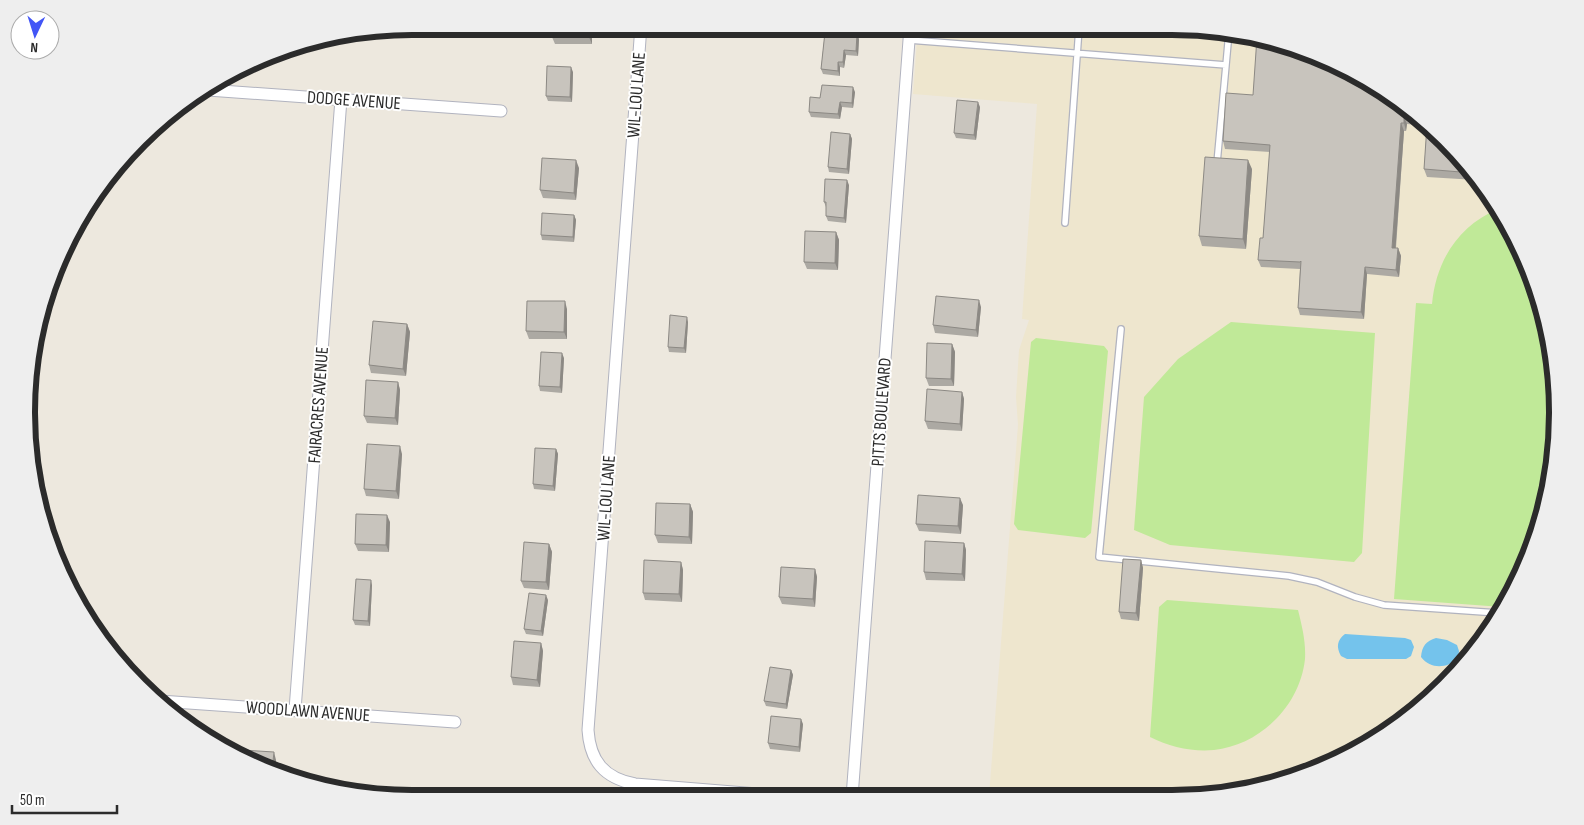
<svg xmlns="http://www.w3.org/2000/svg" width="1584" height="825" font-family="'Sofia Sans Condensed',sans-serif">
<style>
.education{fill:#eee6ce}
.pitch{fill:#c0e998}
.water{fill:#74c3ec}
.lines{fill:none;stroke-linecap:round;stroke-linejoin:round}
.service-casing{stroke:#b1b3bf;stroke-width:8}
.minor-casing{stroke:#b1b3bf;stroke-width:13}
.service{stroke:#fff;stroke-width:5.5}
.minor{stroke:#fff;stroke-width:11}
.wall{fill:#aca9a3}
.shaded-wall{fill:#8c8984}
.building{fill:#c8c4bd;stroke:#8c8984}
.labels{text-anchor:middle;stroke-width:4;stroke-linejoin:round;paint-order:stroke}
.street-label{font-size:18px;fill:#2b2b2b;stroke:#fff}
.rim{fill:none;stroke:#2b2b2b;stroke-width:6}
</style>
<rect width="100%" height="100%" fill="#ede8de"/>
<path class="education" d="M918,27H1196L1271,39L1407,106L1462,158L1506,220L1537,289L1554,362L1557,438L1545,513L1518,584L1462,667L1386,733L1319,769L1222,795L989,796L1018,425L1016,397L1019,350L1029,320L1022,319L1037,104L913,94Z"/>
<path class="pitch" d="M1498,209L1506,220L1537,289L1554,362L1557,438L1545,513L1518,584L1502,607L1394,599L1416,303L1432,304C1436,261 1458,226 1498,209Z
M1231,322L1375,333L1362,553L1354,562L1170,545L1134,530L1144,397L1178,359Z
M1036,338L1104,346L1108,351L1091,533L1085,538L1018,530L1014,524L1031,342Z
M1167,600L1298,610C1302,626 1306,642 1305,659C1300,706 1260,745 1214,750C1192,752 1170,747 1150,737L1159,607Z"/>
<path class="water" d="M1345,634L1405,638L1411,640L1414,647L1411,656L1406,659H1347L1341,656C1336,647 1337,640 1345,634Z
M1436,638L1447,640L1457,645L1459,651L1458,659C1447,668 1431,670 1421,657C1422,646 1426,641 1436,638Z"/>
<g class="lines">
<defs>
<path id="service" d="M909,40L1226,65L1229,32
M1217,163L1226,65
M1065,223L1079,28
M1121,329L1099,557L1289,576L1317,582L1355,597L1384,605L1498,613"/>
<path id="minor" d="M641,26L588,730C590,761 604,778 635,784L796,797
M208,90L501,111
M160,701L455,722
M295,710L341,99
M852,797L910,27"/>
</defs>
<use href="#service" class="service-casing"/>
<use href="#minor" class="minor-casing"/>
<use href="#service" class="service"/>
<use href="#minor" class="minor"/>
</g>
<path class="wall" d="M592,26V44H555L552,37Z
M825,32L859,39L858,56L846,55L844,68L840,67V76L823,74L821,69Z
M573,72L572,102L548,101L546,96Z
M855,92L853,108L842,107L840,119L811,117L809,112L820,98Z
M1407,106L1462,158L1476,178V180L1427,177L1424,169L1427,126L1407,124L1406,131H1404L1396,248H1398L1401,256L1399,277L1367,274L1364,319L1300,315L1298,308L1300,269L1261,267L1258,260L1263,238L1270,152L1225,149L1223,141Z
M980,107L976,140L956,138L954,133Z
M850,134L852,139L849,174L829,172L828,167Z
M579,168L576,200L543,198L540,190Z
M1252,169L1246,249L1202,246L1199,236Z
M849,185L846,223L828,221L826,216V207L824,202Z
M574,215L576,220L574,242L542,240L541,235Z
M836,232L839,240L838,270L807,269L804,262Z
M981,307L978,337L935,333L933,325Z
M567,309V339H529L526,331Z
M688,322L686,353L669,352L668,347Z
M407,324L410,332L406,376L371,373L369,365Z
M952,344L955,352L954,386H929L926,378Z
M564,358L562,393L540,391L539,386Z
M398,382L400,390L398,425L367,423L364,416Z
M962,392L964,399L962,431L928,429L925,421Z
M556,449L558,454L555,491L534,489L533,484Z
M402,454L399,499L366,496L364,489Z
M690,504L693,512L692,544L658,543L655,535Z
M963,505L961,534L919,531L916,524Z
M390,522L389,552L358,551L355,544Z
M964,543L966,550L965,581L926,580L924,572Z
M549,544L552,552L549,590L524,588L521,581Z
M1141,560L1143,568L1139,621L1121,619L1119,612Z
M681,562L683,570L682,602L645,600L643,593Z
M815,569L817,577L815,607L782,604L779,597Z
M372,585L370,626L355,625L353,620Z
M548,600L543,636L526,634L524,629Z
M541,643L543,651L540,687L513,685L511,677Z
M791,670L793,675L787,709L766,706L764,701Z
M803,724L800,752L770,749L768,743Z"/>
<path class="shaded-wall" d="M589,26H592V44L589,37Z
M857,34L859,39L858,56L856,51Z
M844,50L846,55L844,68L843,62Z
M838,62L840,67V76L838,71Z
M571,67L573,72L572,102L570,97Z
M853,87L855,92L853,108L852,103Z
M840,102L842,107L840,119L838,114Z
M978,102L980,107L976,140L974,135Z
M1404,117L1407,124L1406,131L1404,123Z
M1401,123L1404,131L1395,255L1392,248Z
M850,134L852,139L849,174L847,169Z
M576,160L579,168L576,200L574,193Z
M1248,160L1252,169L1246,249L1243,239Z
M847,180L849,185L846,223L844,218Z
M574,215L576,220L574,242L573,237Z
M836,232L839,240L838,270L835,263Z
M1398,248L1401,256L1399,277L1396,270Z
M1365,267L1367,274L1364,319L1361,312Z
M979,300L981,307L978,337L976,330Z
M565,301L567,309V339L564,332Z
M687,317L688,322L686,353L684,348Z
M407,324L410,332L406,376L403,369Z
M952,344L955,352L954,386L951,379Z
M562,353L564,358L562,393L560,387Z
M398,382L400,390L398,425L395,418Z
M962,392L964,399L962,431L960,424Z
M400,446L402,454L399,499L396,491Z
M556,449L558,454L555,491L553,486Z
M960,498L963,505L961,534L958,526Z
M690,504L693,512L692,544L689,537Z
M387,515L390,522L389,552L386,545Z
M964,543L966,550L965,581L962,574Z
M549,544L552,552L549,590L546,582Z
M1141,560L1143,568L1139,621L1136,613Z
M681,562L683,570L682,602L679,594Z
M815,569L817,577L815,607L813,599Z
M371,580L372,585L370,626L368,621Z
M546,595L548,600L543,636L541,631Z
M541,643L543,651L540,687L537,680Z
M791,670L793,675L787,709L786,704Z
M801,719L803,724L800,752L799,747Z
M274,752L276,760V772L272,770Z"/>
<path class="building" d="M553,26H589V37H552Z
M825,32L857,34L856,51L844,50L843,62H838V71L821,69Z
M1257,37L1271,39L1343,66L1405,105V106H1407L1419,118L1404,117V123H1401L1392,248H1398L1396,270L1365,267L1361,312L1298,308L1301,261L1300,262L1258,260L1260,238H1263L1270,145L1223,141L1226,93L1253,95Z
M547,66L571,67L570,97L546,96Z
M822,85L853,87L852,103L840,102L838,114L809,112L810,97L820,98Z
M957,100L978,102L974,135L954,133Z
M1427,125L1462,158L1473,173L1424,169Z
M831,132L850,134L847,169L828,167Z
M1205,157L1248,160L1243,239L1199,236Z
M542,158L576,160L574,193L540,190Z
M825,179L847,180L844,218L826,216V202H824Z
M542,213L574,215L573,237L541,235Z
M805,231L836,232L835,263L804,262Z
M936,296L979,300L976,330L933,325Z
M527,301H565L564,332L526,331Z
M670,315L687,317L684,348L668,347Z
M373,321L407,324L403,369L369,365Z
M927,343L952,344L951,379L926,378Z
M541,352L562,353L560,387L539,386Z
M366,380L398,382L395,418L364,416Z
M927,389L962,392L960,424L925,421Z
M367,444L400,446L396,491L364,489Z
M535,448L556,449L553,486L533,484Z
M918,495L960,498L958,526L916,524Z
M656,503L690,504L689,537L655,535Z
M356,514L387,515L386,545L355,544Z
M925,541L964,543L962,574L924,572Z
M524,542L549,544L546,582L521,581Z
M1123,559L1141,560L1136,613L1119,612Z
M644,560L681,562L679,594L643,593Z
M781,567L815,569L813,599L779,597Z
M356,579L371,580L368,621L353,620Z
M529,593L546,595L541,631L524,629Z
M514,641L541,643L537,680L511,677Z
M770,667L791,670L786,704L764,701Z
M771,716L801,719L799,747L768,743Z
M242,750L274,752L272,770L241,759Z"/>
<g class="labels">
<g class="street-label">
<text transform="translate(636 95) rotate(-86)" y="6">WIL-LOU LANE</text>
<text transform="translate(354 100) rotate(4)" y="6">DODGE AVENUE</text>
<text transform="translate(318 405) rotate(-86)" y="6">FAIRACRES AVENUE</text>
<text transform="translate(881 412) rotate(-86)" y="6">PITTS BOULEVARD</text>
<text transform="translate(606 498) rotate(-86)" y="6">WIL-LOU LANE</text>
<text transform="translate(308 711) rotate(4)" y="6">WOODLAWN AVENUE</text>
</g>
</g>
<path d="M0 0H1584V825H0ZM412 35H1172A377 377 0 0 1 1549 412V413A377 377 0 0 1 1172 790H412A377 377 0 0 1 35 413V412A377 377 0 0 1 412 35Z" fill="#eee" fill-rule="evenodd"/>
<path class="rim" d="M412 35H1172A377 377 0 0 1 1549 412V413A377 377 0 0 1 1172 790H412A377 377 0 0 1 35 413V412A377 377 0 0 1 412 35Z"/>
<g transform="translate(35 35) rotate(184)"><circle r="24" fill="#ffffff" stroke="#aaaaaa"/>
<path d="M0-4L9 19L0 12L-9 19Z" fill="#4255f6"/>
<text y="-8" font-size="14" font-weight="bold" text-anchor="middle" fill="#2b2b2b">N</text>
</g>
<path d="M12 805v8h105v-8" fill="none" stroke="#2b2b2b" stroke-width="2.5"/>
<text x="20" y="805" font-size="15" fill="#2b2b2b" stroke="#ffffff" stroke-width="4" paint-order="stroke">50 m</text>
</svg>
